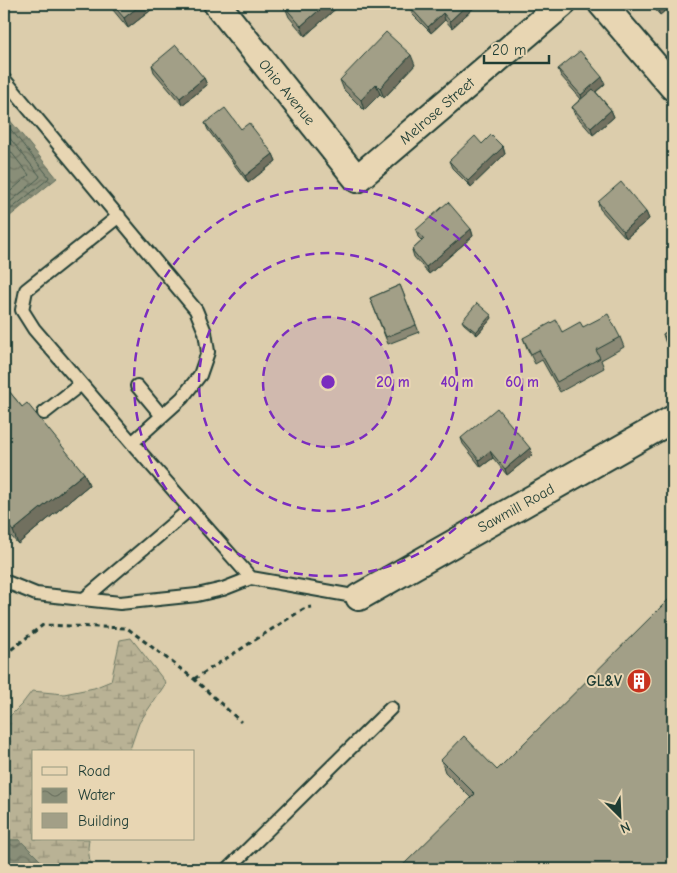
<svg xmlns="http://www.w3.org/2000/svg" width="677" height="873" font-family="'Comic Neue',sans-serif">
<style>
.wetland{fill:url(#wetland-marsh);stroke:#6c7864}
.water{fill:url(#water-waves);stroke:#5f6e5d}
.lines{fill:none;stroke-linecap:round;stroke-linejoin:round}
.shore{stroke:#495d4f;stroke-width:1}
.lane-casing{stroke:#1f3d34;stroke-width:16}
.street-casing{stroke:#1f3d34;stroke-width:30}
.path{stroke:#1f3d34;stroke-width:3;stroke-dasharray:5 4;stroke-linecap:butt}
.lane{stroke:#e8d6b3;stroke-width:12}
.street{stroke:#e8d6b3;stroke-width:26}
.wall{fill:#8b8974;stroke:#1f3d34}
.shaded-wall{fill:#716f5e;stroke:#1f3d34}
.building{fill:#a29f87;stroke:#1f3d34}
.ring{fill:none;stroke:#7b2cbf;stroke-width:2.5;stroke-dasharray:9 6}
.labels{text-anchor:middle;stroke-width:4;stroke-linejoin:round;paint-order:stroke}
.street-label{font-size:15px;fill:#1f3d34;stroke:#e8d6b3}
.poi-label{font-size:15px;font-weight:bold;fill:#1f3d34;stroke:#e8d6b3;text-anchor:end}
.centre{fill:#7b2cbf;stroke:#e8d6b3;stroke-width:2.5}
.ring-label{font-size:15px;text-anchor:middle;font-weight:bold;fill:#7b2cbf;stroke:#e8d6b3;stroke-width:4;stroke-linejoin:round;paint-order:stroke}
</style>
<defs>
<pattern id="wetland-marsh" width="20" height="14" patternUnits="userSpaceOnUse" patternTransform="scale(1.25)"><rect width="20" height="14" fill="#b9b295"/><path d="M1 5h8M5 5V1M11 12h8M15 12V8" fill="none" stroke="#96927a"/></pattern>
<pattern id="water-waves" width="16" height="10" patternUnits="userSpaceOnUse" patternTransform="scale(1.25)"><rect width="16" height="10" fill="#898e78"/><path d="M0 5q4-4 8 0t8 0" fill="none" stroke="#6f7563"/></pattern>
</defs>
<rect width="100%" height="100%" fill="#dccdac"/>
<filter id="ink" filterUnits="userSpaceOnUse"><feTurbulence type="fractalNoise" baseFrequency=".02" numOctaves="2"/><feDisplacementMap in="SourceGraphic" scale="10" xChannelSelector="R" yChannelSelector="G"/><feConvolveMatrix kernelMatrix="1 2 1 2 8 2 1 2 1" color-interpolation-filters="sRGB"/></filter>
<g filter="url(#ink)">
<path class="wetland" d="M131,638L166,683L139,723L129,752H34V839H89L88,848L91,869H42L40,860L20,840H4V722L22,704L32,691L64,694L94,688L111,681L120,640Z"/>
<path class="water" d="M4,113L57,178L4,221Z
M4,840H20L40,860L42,869H4Z"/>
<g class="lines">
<path class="shore" d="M4,121L49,177L48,179L4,215
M4,131L40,176L39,178L4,207
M4,143L29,175L4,197"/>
<defs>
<path id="lane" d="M4,79L196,310L205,332L208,352L200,375L182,398L132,443
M119,216L26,290L22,310L34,329L132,443L251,578L359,597
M137,386L162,416
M44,413L81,384
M4,581L36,594L120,603L197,595L223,589L251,578
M84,599L190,509
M228,869L391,708"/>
<path id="street" d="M217,4L357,179L562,4
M602,4L673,87
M359,597L673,419"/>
</defs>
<use href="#lane" class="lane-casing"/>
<use href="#street" class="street-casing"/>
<path class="path" d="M4,655L43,625L127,628L194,679L241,722
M194,679L305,608L312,607"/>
<use href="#lane" class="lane"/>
<use href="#street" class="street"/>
</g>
<path class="wall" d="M108,4H153L155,7L128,28Z
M341,4L305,36L289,17L285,7Z
M478,4L452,28L445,20L431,33L412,14L410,7Z
M650,4H673L660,15Z
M152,65L204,78L207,85L182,105L154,72Z
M415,65L384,98L380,94L364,110L344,90L340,80Z
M558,69L605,84L596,92L611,110L614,117L593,135L574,113L572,107L581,99L561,76Z
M205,123L241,129L273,154L276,161L248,183L208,130Z
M482,144L503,147L505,154L471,187L452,168L449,161Z
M598,202L646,212L649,219L626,238L600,209Z
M471,229L473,236L429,274L414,257L412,250L422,241L418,237L416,230Z
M400,285L419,332L388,344L370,298Z
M492,318L477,335L464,324L462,321Z
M583,327L620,337L624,347L601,360L604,368L560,392L542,360L535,364L527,348L523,338L562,332Z
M673,328V355L665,341L663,334Z
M4,385L22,407L84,473L89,485L18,544L4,528Z
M461,438L532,455L507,475L493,458L481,467L463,444Z
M441,760L497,770L471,798L445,772Z"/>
<path class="shaded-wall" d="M142,4H153L155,7L128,28L124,18Z
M326,4H341L305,36L301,26Z
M468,4H478L452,28L450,21Z
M662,4H673L660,15L657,8Z
M443,13L445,20L431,33L428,27Z
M411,55L415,65L384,98L380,88Z
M602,77L605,84L583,102L581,95Z
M204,78L207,85L182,105L180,98Z
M376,84L380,94L364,110L361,100Z
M611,110L614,117L593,135L591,128Z
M503,147L505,154L471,187L468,181Z
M273,154L276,161L248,183L245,176Z
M646,212L649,219L626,238L623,231Z
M471,229L473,236L429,274L426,267Z
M491,315L492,318L477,335L476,332Z
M530,448L532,455L507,475L505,469Z
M490,451L493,458L481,467L479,460Z
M84,473L89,485L18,544L13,531Z"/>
<path class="building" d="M112,4H142L124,18Z
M289,4H326L301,26L285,7Z
M413,4H468L450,21L443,13L428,27L410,7Z
M654,4H662L657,8Z
M386,32L411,55L380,88L376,84L361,100L340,80Z
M176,45L204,78L180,98L152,65Z
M580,51L602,77L581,95L558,69Z
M593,89L611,110L591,128L572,107Z
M225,108L241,129L249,123L273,154L245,176L205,123Z
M491,135L503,147L468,181L449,161L475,136L482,144Z
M621,182L646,212L623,231L598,202Z
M448,202L471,229L426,267L412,250L424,239L416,230Z
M400,285L416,325L386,337L370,298Z
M477,303L491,315L476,332L462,321Z
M608,314L620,337L596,350L600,358L557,382L539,350L531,354L523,338L556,320L562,332L580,322L583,327Z
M673,328V352L663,334Z
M4,385L22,407L27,403L84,473L13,531L4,520Z
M497,408L530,448L505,469L490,451L479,460L461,438Z
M673,595V869H399L475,794L441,760L464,736L497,770Z"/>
</g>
<circle cx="328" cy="382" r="65" fill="#7b2cbf" fill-opacity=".12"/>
<g class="ring">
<circle cx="328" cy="382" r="65"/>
<circle cx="328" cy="382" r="129"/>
<circle cx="328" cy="382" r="194"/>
</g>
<defs>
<symbol id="building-disc" viewBox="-11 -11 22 22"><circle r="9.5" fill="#c8321e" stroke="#e8d6b3"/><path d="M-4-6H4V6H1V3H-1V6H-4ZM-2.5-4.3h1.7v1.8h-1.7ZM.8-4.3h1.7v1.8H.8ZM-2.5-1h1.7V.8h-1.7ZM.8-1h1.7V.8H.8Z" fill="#fff"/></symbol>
</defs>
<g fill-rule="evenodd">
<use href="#building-disc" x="625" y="667" width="28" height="28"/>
</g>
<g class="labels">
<g class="street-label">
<text transform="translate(287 92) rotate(51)" y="5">Ohio Avenue</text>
<text transform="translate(437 111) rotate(-41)" y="5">Melrose Street</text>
<text transform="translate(516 508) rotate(-29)" y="5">Sawmill Road</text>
</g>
<g class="poi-label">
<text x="622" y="686">GL&amp;V</text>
</g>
</g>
<circle cx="328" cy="382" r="8" class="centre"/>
<g class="ring-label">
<text x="393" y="387">20 m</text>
<text x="457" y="387">40 m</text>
<text x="522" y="387">60 m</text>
</g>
<rect width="677" height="873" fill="none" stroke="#e8d6b3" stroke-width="20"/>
<rect x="10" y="10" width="657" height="853" fill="none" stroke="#1f3d34" stroke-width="2" filter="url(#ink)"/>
<rect x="32" y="750" width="162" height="90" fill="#e8d6b3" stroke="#989980"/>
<rect x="42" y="767" width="25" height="8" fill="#e8d6b3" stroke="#989980"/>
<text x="78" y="776" font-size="15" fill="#1f3d34">Road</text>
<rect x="42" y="788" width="25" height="15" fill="url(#water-waves)" stroke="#989980"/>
<text x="78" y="800" font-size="15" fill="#1f3d34">Water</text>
<rect x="42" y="813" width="25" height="15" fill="#a29f87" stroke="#989980"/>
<text x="78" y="826" font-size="15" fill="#1f3d34">Building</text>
<g transform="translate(620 816) rotate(156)" stroke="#e8d6b3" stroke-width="4" paint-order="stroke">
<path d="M0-4L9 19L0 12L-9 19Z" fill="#1f3d34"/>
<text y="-8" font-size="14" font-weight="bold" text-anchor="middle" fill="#1f3d34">N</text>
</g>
<path d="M484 55v8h65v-8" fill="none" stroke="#1f3d34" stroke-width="2.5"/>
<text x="492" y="55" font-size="15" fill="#1f3d34" stroke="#e8d6b3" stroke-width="4" paint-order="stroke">20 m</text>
</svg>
